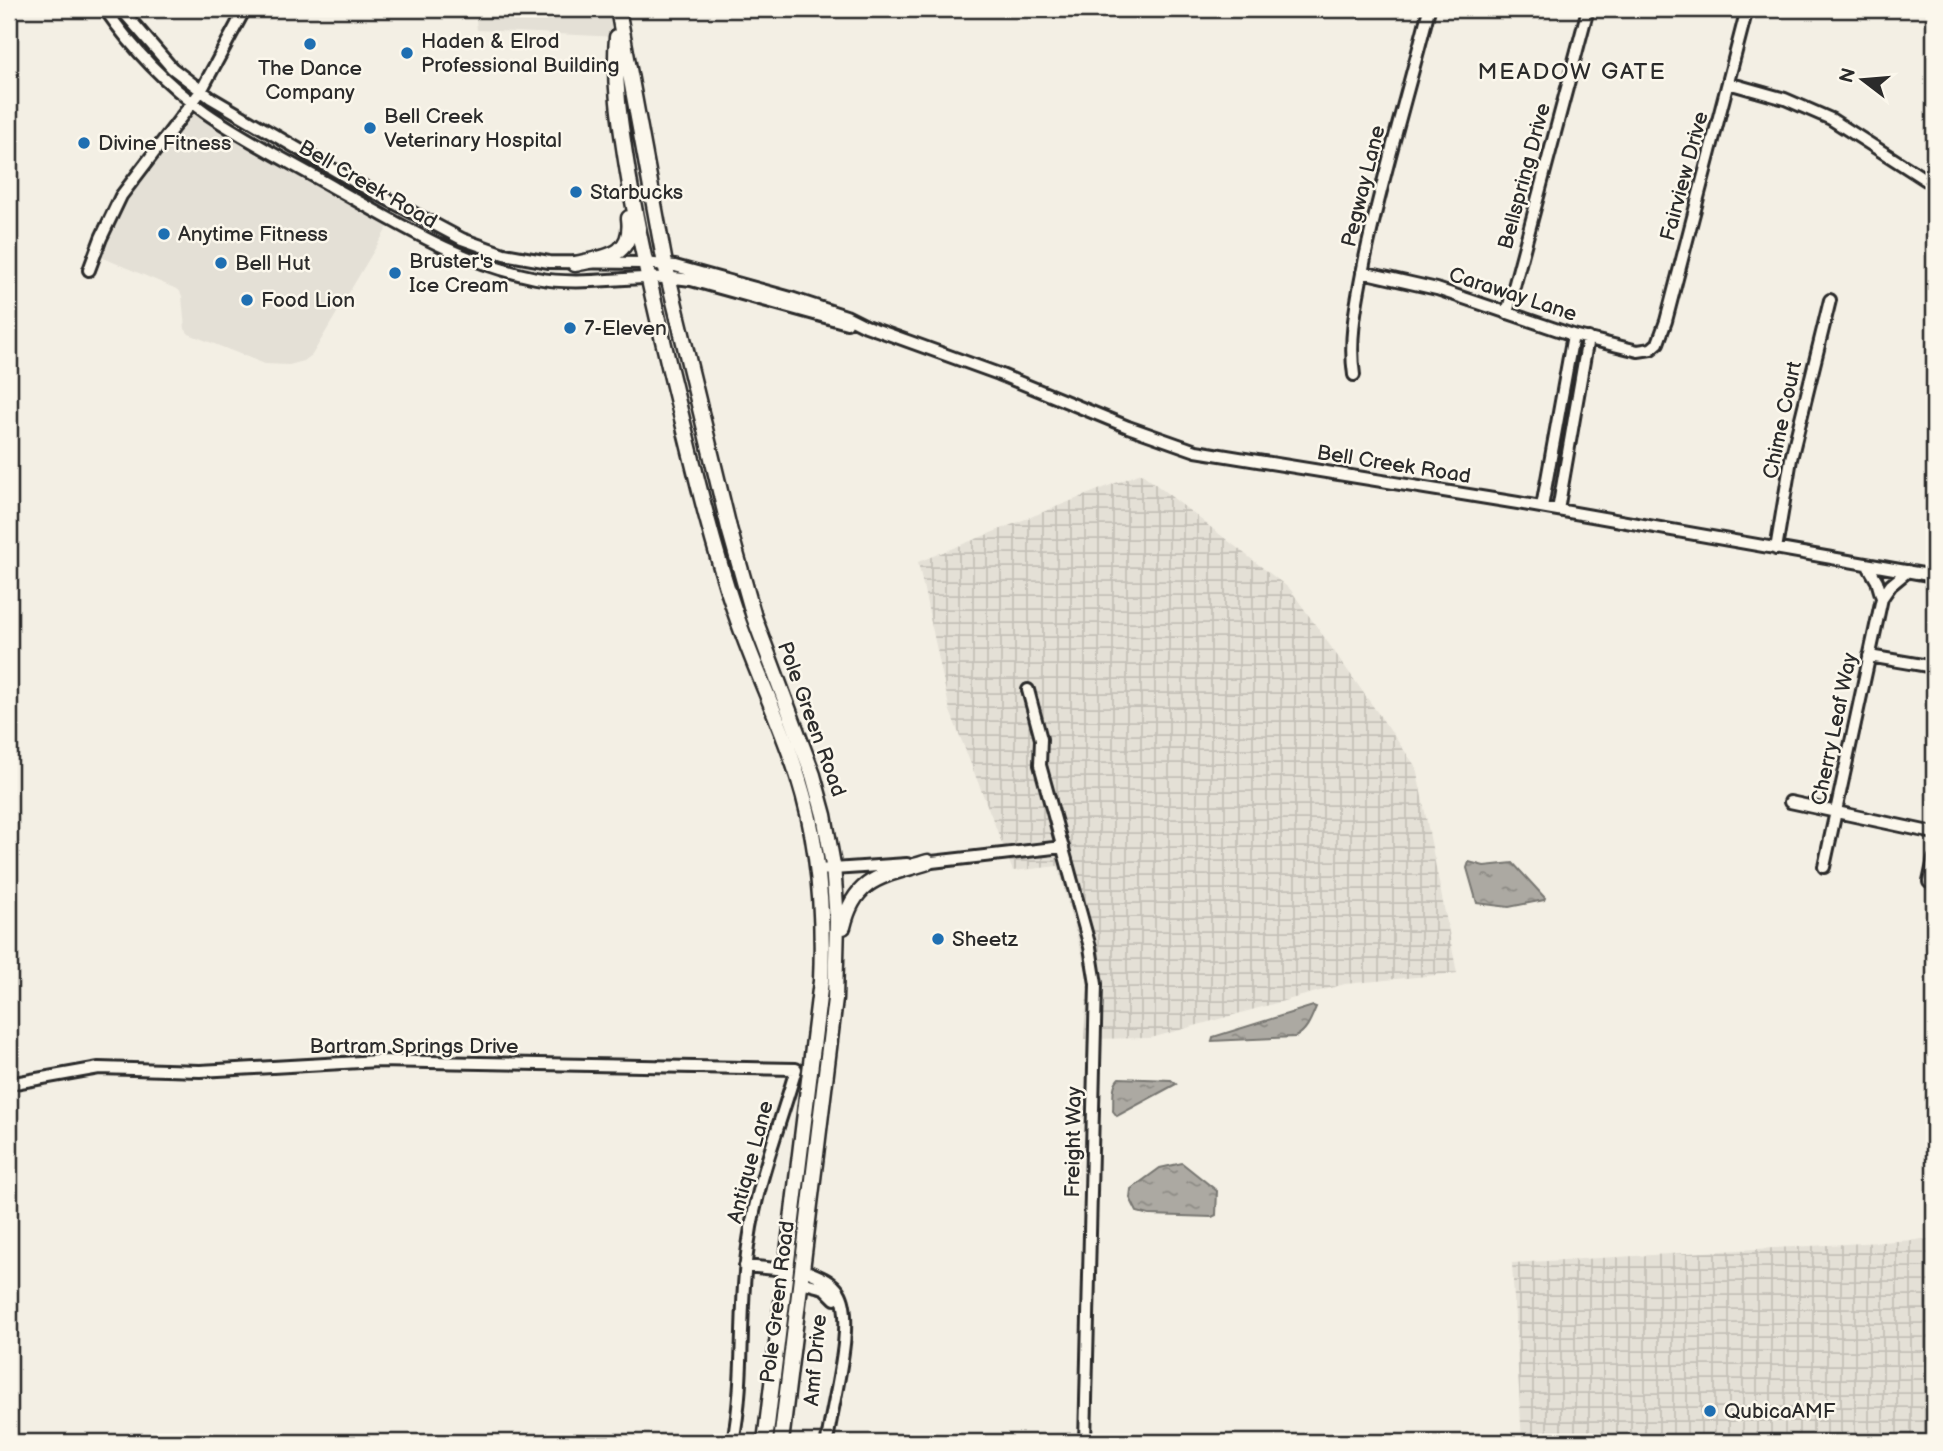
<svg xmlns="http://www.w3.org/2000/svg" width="1943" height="1451" font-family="'Balsamiq Sans',sans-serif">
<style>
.built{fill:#e4e0d6}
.industrial{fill:url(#industrial-grid)}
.water{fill:url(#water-ripples);stroke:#787772;stroke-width:2}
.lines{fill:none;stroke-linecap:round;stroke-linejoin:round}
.minor-casing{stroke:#2b2b2b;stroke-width:16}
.major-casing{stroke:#2b2b2b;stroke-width:19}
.minor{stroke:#fbf7ec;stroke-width:10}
.major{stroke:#fbf7ec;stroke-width:14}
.poi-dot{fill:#1f6fb2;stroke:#fbf7ec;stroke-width:2.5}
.labels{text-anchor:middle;stroke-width:5;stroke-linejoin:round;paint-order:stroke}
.poi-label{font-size:21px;fill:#2b2b2b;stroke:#fbf7ec;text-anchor:start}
.street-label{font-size:21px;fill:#2b2b2b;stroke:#fbf7ec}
.neighbourhood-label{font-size:23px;letter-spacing:2px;fill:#2b2b2b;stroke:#fbf7ec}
</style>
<defs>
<pattern id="industrial-grid" width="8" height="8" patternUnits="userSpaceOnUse" patternTransform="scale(1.75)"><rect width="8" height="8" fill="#e4e0d6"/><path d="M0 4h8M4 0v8" fill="none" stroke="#c4c0b8"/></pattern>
<pattern id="water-ripples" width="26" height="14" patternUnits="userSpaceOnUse" patternTransform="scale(1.75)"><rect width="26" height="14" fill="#aca9a2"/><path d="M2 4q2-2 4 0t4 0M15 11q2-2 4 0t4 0" fill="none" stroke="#8c8a84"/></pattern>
</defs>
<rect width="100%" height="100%" fill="#f3efe4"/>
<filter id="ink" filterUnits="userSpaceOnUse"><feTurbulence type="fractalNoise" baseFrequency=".0143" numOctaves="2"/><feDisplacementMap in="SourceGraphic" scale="14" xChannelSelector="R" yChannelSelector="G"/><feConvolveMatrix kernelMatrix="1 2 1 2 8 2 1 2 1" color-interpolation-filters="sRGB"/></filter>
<g filter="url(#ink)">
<path class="built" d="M475,9H616L618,37L477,30Z
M193,102L392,220L312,355L304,361L289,365L265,364L189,334L185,329L182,296L179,290L94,254L110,215Z"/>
<path class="industrial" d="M1141,473L1290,589L1416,767L1457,973L1345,984L1151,1038L1084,1039L1088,978L1058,866L1013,871L950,711L918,562Z
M1934,1239V1442H1522L1512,1263Z"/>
<path class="water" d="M1469,862L1484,866L1513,863L1545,898L1544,900L1509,907L1477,903L1467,868Z
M1313,1006L1316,1007C1311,1019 1307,1031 1295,1037L1212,1041L1213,1037Z
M1119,1078L1171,1080L1176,1084L1117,1116L1113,1111C1114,1101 1111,1085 1119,1078Z
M1182,1163L1217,1191L1216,1215L1212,1217L1149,1215L1137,1212L1130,1198L1131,1189L1160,1168Z"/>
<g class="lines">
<defs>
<path id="minor" d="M105,9C132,48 166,84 205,112C246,141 294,164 338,190C404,227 461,263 536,278C588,288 640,272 691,280L847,323
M121,9L172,68L211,98L355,182L462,239L504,254L549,262L644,263L675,266L791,298L846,316L866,326L999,374L1128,427L1196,451L1518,503L1934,576
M1728,83L1785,99L1831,119L1934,185
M89,270L101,238L121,196L201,91L245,9
M1362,272L1437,289L1573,335L1638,351L1651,349L1658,343L1666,321L1747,9
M1507,313L1588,9
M1354,375C1348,336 1358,296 1365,258C1383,174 1408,92 1429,9
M1542,507L1573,335
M1558,510L1588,338
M1776,549L1791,459L1830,300
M1867,564L1877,581L1882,598
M1869,656L1934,667
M1028,690L1041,739L1040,765L1090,947L1096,984L1085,1442
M1790,802L1934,833
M923,863L1063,847
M1824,867L1882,598L1891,585L1908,571
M818,870L907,864
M1929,882L1934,859
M9,1084L99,1068L200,1071L378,1061L796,1069C780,1125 757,1182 749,1240C738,1307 746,1375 733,1442
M745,1266L787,1270
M802,1269C815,1275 831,1279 839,1292C857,1319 831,1408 827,1442
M801,1282L824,1288L835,1299"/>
<path id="major" d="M618,9L665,264L729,528L754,617L813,775L824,815L833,865L837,921L835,999L781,1442
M617,37C613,83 621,129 628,173C639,240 654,304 670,370C690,450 708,531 734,609C753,666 780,720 798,777C819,843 824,912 821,981L765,1442
M575,264C605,257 634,257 629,218
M843,927C855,876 884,876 928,862"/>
</defs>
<use href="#minor" class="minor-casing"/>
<use href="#major" class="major-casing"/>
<use href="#minor" class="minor"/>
<use href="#major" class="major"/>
</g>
</g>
<g class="poi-dot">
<circle cx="310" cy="44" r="7"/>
<circle cx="407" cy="53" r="7"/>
<circle cx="370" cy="128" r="7"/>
<circle cx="84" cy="143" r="7"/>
<circle cx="576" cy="192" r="7"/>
<circle cx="164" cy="234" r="7"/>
<circle cx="221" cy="263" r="7"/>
<circle cx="395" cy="273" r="7"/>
<circle cx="247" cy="300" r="7"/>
<circle cx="570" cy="328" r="7"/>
<circle cx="938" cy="939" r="7"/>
<circle cx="1710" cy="1411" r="7"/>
</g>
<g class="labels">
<g class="poi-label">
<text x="421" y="48">Haden &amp; Elrod<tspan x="421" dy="24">Professional Building</tspan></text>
<text x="310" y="75" text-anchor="middle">The Dance<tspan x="310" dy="24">Company</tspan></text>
<text x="384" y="123">Bell Creek<tspan x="384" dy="24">Veterinary Hospital</tspan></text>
<text x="98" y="150">Divine Fitness</text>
<text x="590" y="199">Starbucks</text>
<text x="178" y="241">Anytime Fitness</text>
<text x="409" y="268">Bruster's<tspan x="409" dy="24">Ice Cream</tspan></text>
<text x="235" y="270">Bell Hut</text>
<text x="261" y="307">Food Lion</text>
<text x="584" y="335">7-Eleven</text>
<text x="952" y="946">Sheetz</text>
<text x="1724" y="1418">QubicaAMF</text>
</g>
<g class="street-label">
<text transform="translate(1524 176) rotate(-75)" y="7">Bellspring Drive</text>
<text transform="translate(1684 176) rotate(-75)" y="7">Fairview Drive</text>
<text transform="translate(368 184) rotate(30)" y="7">Bell Creek Road</text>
<text transform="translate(1363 186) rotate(-76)" y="7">Pegway Lane</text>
<text transform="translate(1513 294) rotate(18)" y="7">Caraway Lane</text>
<text transform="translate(1782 420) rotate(-78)" y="7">Chime Court</text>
<text transform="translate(1394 464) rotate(9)" y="7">Bell Creek Road</text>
<text transform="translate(812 719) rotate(70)" y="7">Pole Green Road</text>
<text transform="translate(1834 729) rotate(-78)" y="7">Cherry Leaf Way</text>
<text x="414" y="1053">Bartram Springs Drive</text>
<text transform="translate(1073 1142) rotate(-89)" y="7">Freight Way</text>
<text transform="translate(750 1162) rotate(-75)" y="7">Antique Lane</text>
<text transform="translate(777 1302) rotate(-83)" y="7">Pole Green Road</text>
<text transform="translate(815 1360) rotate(-85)" y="7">Amf Drive</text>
</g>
<g class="neighbourhood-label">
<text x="1572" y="79">MEADOW GATE</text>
</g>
</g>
<rect width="1943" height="1451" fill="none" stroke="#fbf7ec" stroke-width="35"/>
<rect x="18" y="18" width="1908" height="1416" fill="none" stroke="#2b2b2b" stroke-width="2.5" filter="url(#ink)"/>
<g transform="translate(1863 80) rotate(286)" stroke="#fbf7ec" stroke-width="5" paint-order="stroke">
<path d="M0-5L12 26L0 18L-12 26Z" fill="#2b2b2b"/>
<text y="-10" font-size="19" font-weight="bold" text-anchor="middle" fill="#2b2b2b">N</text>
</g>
</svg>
